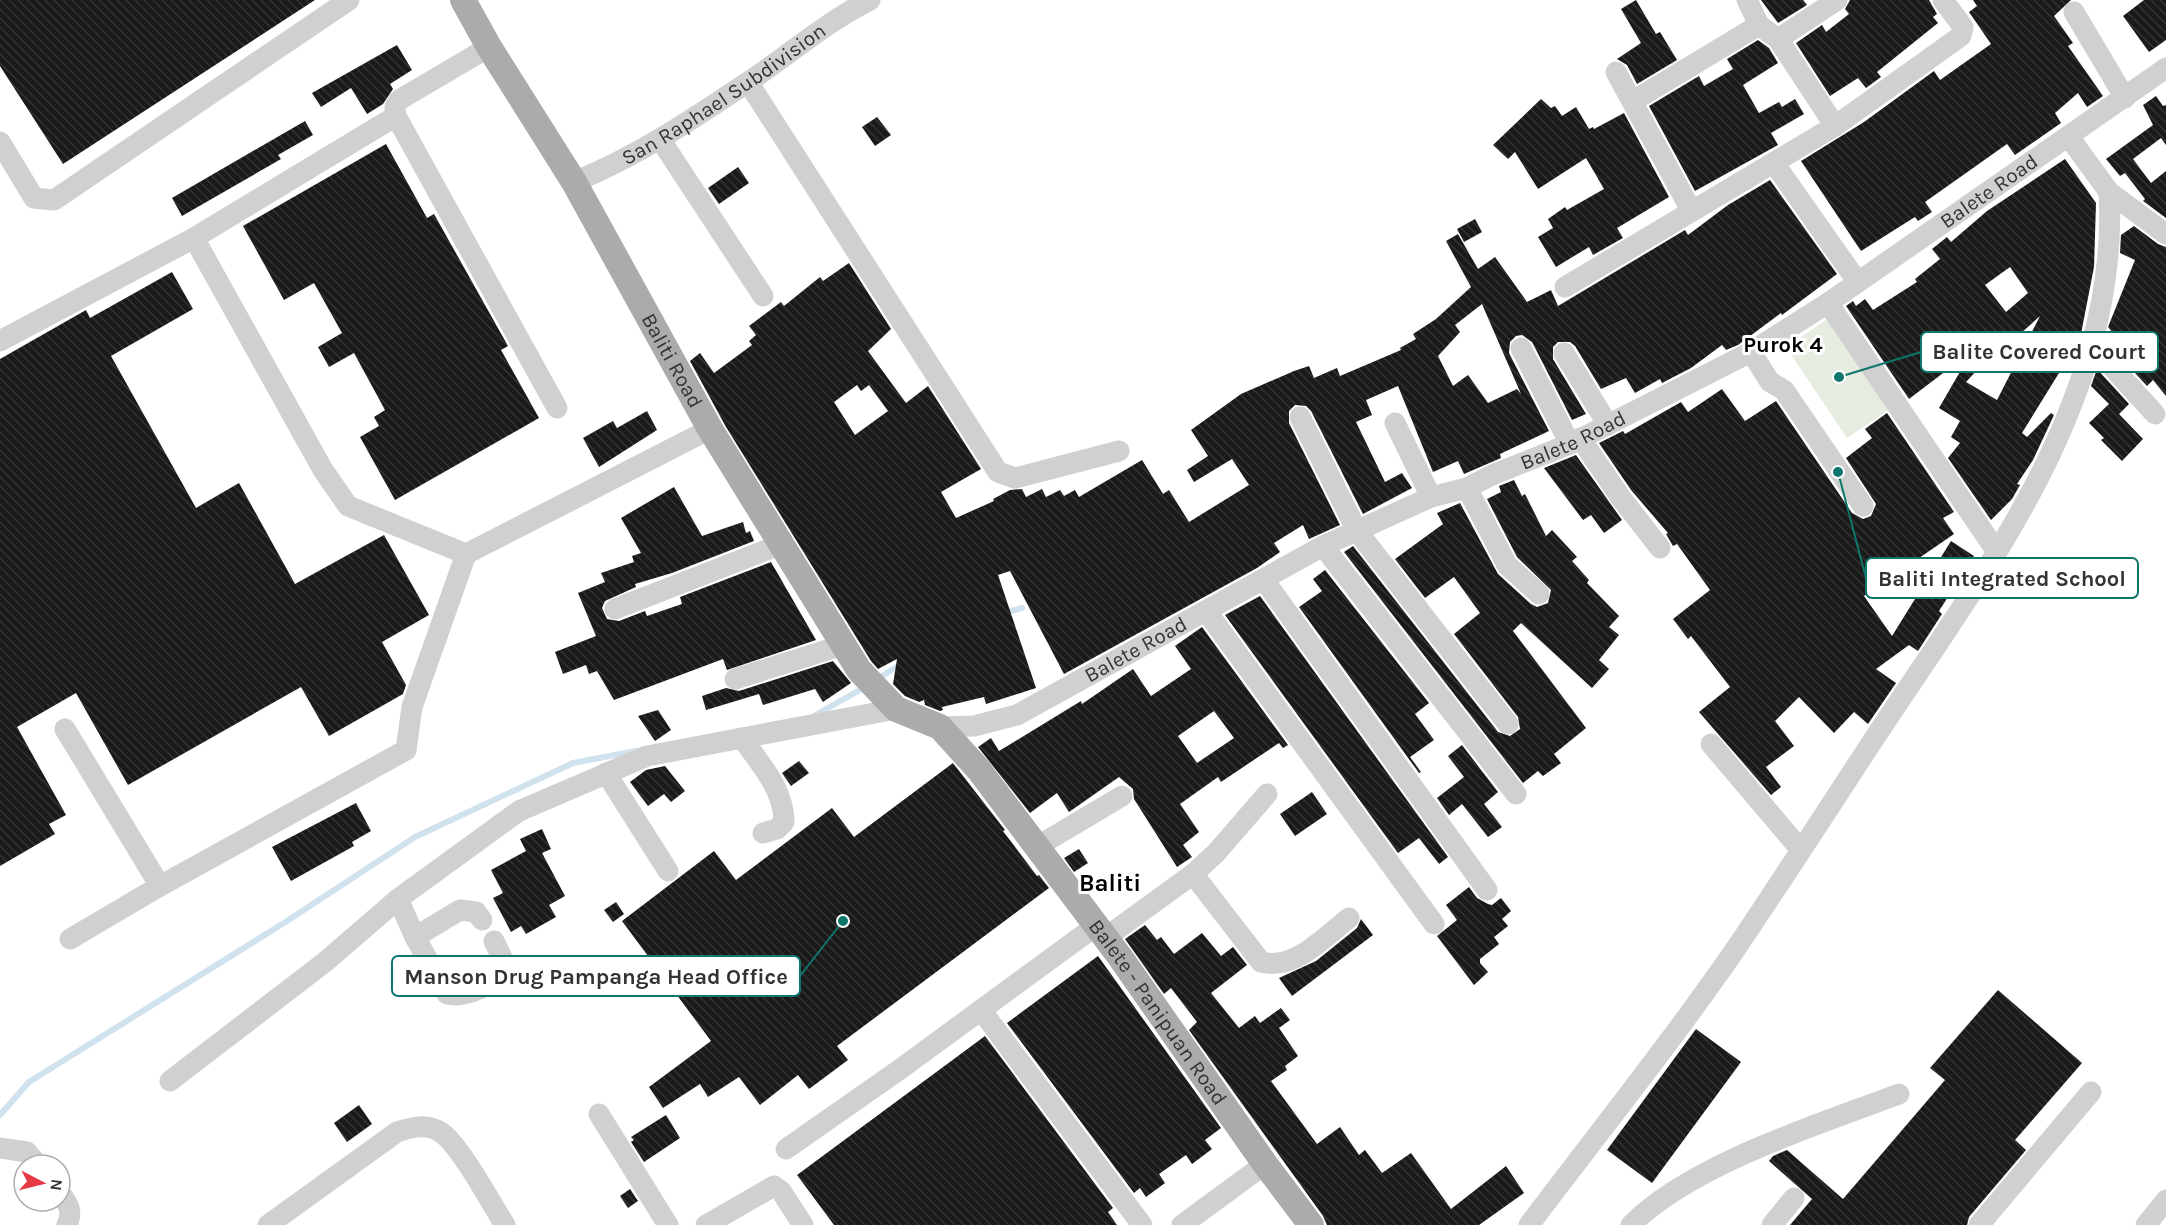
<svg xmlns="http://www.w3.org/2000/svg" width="2166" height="1225" font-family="Karla,sans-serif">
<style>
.pitch{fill:#e6ecdf}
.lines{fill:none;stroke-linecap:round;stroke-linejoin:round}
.stream{stroke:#cfe2ee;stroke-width:6}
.building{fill:url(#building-back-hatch);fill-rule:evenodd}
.minor{stroke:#d0d0d0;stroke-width:21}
.major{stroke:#ababab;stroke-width:26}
.labels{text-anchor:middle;stroke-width:6;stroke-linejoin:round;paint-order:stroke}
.street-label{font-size:21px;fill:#333;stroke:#fff}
.neighbourhood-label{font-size:22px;font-weight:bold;fill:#000;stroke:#fff}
.quarter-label{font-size:24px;font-weight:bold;fill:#000;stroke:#fff}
.leader{fill:none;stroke:#0f766e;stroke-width:2}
.callout-dot{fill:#0f766e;stroke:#fff;stroke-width:2}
.callout{fill:#fff;stroke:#0f766e;stroke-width:2}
.callout-label{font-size:22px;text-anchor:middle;font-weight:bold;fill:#333}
</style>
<defs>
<pattern id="building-back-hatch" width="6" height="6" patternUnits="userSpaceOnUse" patternTransform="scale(1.5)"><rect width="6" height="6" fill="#1a1a1a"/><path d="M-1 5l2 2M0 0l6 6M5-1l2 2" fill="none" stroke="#333"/></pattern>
</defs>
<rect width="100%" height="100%" fill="#fff"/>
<path class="pitch" d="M1832,316L1893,407L1847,438L1786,347Z"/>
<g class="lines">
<path class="stream" d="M1003,613L1022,608
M876,680L901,664
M814,716L865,687
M0,1115L29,1082L287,921L415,837L573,763L636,751"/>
</g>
<path class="building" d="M0,0H315L63,164L0,66Z
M1636,0L1656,34L1660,32L1677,60L1637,84L1627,65L1617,59L1641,43L1621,9Z
M1761,0H1803L1807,5L1778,23Z
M1850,0H1929L1937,14L1933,17L1938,23L1877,72L1881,77L1866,88L1858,78L1830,96L1796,43L1822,25L1826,32L1849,14L1845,9Z
M1973,0H2071L2054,16L2073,43L2068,46L2103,96L2087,107L2078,93L2055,113L2061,123L2015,155L2007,144L1925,202L1932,212L1918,221L1915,217L1861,251L1801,161L1864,122L1934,71L1940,80L1991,44L1969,12L1977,6Z
M2144,0H2166V40L2149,52L2123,16Z
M1758,40L1769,48L1778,63L1743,85L1759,113L1779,102L1782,107L1795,99L1804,114L1771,133L1778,145L1695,191L1649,106L1699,76L1704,86L1733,69L1727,59Z
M397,45L412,70L390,84L393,89L383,104L367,114L351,88L321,107L312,93Z
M2156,96L2163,106L2166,105V145L2161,138L2133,159L2151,183L2166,171V218L2143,201L2145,199L2125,173L2120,176L2106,159L2153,125L2143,105Z
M1541,99L1551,108L1555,106L1562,116L1576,107L1589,129L1593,127L1594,129L1624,113L1669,197L1617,228L1623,238L1593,255L1589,247L1556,267L1538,237L1553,228L1548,219L1565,207L1567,210L1604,189L1586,158L1538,189L1515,152L1508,159L1493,145Z
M877,117L891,135L875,146L862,127Z
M305,121L313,135L278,155L281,159L182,216L172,198Z
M386,144L427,218L434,214L508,346L501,350L539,418L395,500L360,437L379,426L374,417L385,410L354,353L329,367L318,347L342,333L314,283L284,300L243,226Z
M2065,159L2096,203L2094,267L2080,339L2022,433L2027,437L2051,413L2054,415L2033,460L2017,484L2020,485L2012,499L1991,520L1948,458L1960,443L1951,437L1960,421L1939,408L1972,351L1909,399L1846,306L1853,301L1856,306L1865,299L1873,310L1917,282L1915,279L1940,259L1932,249L1947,237L1951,242L1987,211ZM2010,267L2028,293L2006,312L1985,285ZM2040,316L1997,400L1966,382L1990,356L1992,359Z
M738,167L749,183L719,204L708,188Z
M1770,180L1837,274L1782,315L1781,313L1738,345L1726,350L1722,345L1691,368L1662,383L1660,379L1635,393L1626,378L1601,389L1575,346L1570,342H1558L1553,347V359L1586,414L1572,420L1532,342L1522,335L1516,336L1510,342L1509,353L1549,431L1500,454L1501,458L1464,474L1458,461L1433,472L1398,386L1366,400L1372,415L1356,422L1385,482L1402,473L1412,488L1363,514L1311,411L1306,406L1295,405L1289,411V423L1340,525L1309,539L1303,525L1274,543L1280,552L1257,568L1064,674L1010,571L998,575L1036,688L986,704L984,697L942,707L943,710L940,711L925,705L924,700L919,702L905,696L893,684L897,659L878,669L871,661L726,427L690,361L700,353L714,373L752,345L749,341L756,335L749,326L781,302L784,306L820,277L823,281L849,263L891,329L868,351L906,403L928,386L981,469L941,492L956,518L994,501L993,499L1010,490L1022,489L1026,497L1042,489L1046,497L1060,490L1064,496L1075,490L1079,497L1142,460L1163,494L1169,490L1189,522L1249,485L1232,459L1194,482L1187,470L1208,456L1191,430L1241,394L1294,371L1309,366L1314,378L1337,368L1340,376L1401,350L1400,348L1416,339L1413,334L1436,319L1471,287L1446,241L1458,234L1478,269L1495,257L1527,302L1551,290L1558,306L1685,230L1688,235L1728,205ZM1482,304L1521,394L1517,389L1488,403L1468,375L1453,386L1438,356L1460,332L1455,325ZM857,385L861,391L869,385L888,411L855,435L834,402Z
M1475,219L1482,232L1464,242L1457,229Z
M2134,226L2158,244L2166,247V396L2153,380L2147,386L2123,360L2130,354L2108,327L2135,260L2120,253L2121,235Z
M172,272L193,309L111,356L196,508L239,483L295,584L384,535L429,615L382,642L406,685L403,694L329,736L301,687L128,785L76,693L17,727L66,815L49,824L55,834L0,866V359L86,310L90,318Z
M2097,369L2129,404L2119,414L2143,439L2122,461L2101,440L2104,438L2089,423L2109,404L2091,386Z
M1722,389L1745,421L1776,401L1852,513L1863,519L1871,516L1876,504L1846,458L1872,438L1865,429L1887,413L1954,512L1943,518L1954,534L1864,596L1892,636L1951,541L1974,556L1939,611L1942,614L1918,651L1909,645L1876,669L1896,683L1868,724L1854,712L1834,733L1799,697L1775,721L1794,746L1766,767L1781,787L1771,795L1699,712L1730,687L1691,636L1688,639L1673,619L1710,590L1677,544L1673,546L1666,534L1668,533L1631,490L1599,443L1623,431L1625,434L1681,402L1688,412Z
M647,411L657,430L599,467L583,438L613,421L617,428Z
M1576,455L1622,520L1604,533L1591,515L1583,520L1544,468Z
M1514,480L1522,496L1525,494L1546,536L1552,530L1577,557L1572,561L1589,580L1587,583L1619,616L1609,627L1619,635L1599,660L1609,669L1592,688L1521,623L1513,631L1586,728L1554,754L1561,763L1543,776L1538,771L1523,783L1344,552L1353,546L1498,732L1510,736L1520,729L1518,717L1454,634L1480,613L1454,577L1425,598L1395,559L1443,524L1437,513L1460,503L1498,574L1531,604L1537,607L1548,603L1551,590L1517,557L1487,499L1501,492L1499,486Z
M674,487L702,536L743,522L746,533L750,531L754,541L672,573L635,584L636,587L605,601L602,608L607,619L619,621L645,611L647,616L682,604L680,597L771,562L816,640L727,670L723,659L614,700L597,671L589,674L586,665L563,674L555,652L596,636L578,593L605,582L601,573L634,562L632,556L641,553L621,518Z
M1325,570L1429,703L1415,714L1434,740L1410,757L1421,772L1419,773L1299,607L1322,591L1313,579Z
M1260,596L1448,857L1439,864L1419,838L1398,853L1225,615Z
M1202,627L1288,745L1283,748L1279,743L1221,782L1218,777L1180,804L1199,832L1183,845L1192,857L1177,867L1134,799L1133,789L1119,777L1069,812L1057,793L1030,813L978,747L991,738L999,751L1081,701L1082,704L1133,669L1151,696L1191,669L1175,646ZM1214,711L1234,738L1197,763L1178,736Z
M833,661L851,683L823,702L815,689L763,705L759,694L706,710L702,696L726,688L739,691Z
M658,710L671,730L655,741L638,716Z
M1462,745L1498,792L1484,804L1502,827L1488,837L1462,804L1449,815L1437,798L1464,777L1448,756Z
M799,761L809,773L791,786L782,773Z
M953,763L1005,830L1003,831L1037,876L1039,875L1049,888L837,1046L848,1060L809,1089L798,1075L760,1105L739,1077L708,1097L700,1084L663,1108L649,1087L711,1041L622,921L714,851L736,880L832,808L854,837Z
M665,766L685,791L671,802L664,794L648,806L630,782L646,770Z
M1312,792L1327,814L1295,836L1280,814Z
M356,803L371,831L352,842L354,846L291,881L272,847Z
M542,829L551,849L542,853L565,896L549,905L556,917L526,934L521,926L511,932L493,898L503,893L491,870L526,851L520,839Z
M1079,849L1088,863L1074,872L1064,858Z
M1469,887L1477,898L1488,904L1492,905L1501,898L1511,911L1502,919L1508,926L1494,937L1499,944L1480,959V963L1488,972L1474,985L1437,936L1457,920L1446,905Z
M616,902L624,914L613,922L604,910Z
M1361,919L1373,935L1292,996L1279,978L1316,961L1357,928Z
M1145,925L1157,940L1161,937L1174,954L1202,933L1221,956L1233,947L1247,965L1211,993L1239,1028L1255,1016L1260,1023L1281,1008L1290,1020L1279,1028L1298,1056L1285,1066L1287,1070L1271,1081L1317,1144L1340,1127L1359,1155L1365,1150L1382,1173L1411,1153L1451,1209L1506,1166L1524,1193L1479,1225H1327L1323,1216L1189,1030L1197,1022L1171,988L1164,994L1125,939Z
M1098,956L1221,1128L1205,1140L1212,1149L1192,1164L1186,1155L1159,1174L1165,1183L1146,1197L1140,1188L1134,1193L1007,1023Z
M1998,990L2082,1063L2015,1140L2026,1150L1969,1217L1967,1225H1790L1812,1199L1769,1161L1773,1156L1787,1150L1843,1199L1945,1080L1930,1068Z
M1696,1029L1741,1062L1652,1183L1607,1150Z
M985,1036L1113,1208L1108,1212L1117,1225H834L797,1175Z
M359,1105L372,1124L347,1142L334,1123Z
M666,1115L680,1138L644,1162L631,1142L634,1140L631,1137Z
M630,1189L638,1201L628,1208L620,1196Z"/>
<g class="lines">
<g class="minor">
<path d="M1747,0L1759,25"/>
<path d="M2074,12L2125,98"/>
<path d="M1778,39L1837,0"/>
<path d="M489,47L399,100L395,107L396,116L557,408"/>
<path d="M1616,72L1691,210"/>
<path d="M748,82L998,472L1015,478L1119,451"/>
<path d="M1633,101L1759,25L1778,39L1835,126"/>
<path d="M2069,137L2109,192L2166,234"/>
<path d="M660,139L763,296"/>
<path d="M0,142L34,198L54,200L349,0"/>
<path d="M1774,163L1857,281"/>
<path id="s1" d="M574,182C636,157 693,119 748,82C789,55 826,22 870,0"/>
<path d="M1565,287L1835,126L1961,36L1963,27L1943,0"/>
<path d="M1828,303L1997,552"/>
<path d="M0,341L194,238L396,116"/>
<path d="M2093,346L2155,414"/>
<path d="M1521,348L1570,444"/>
<path d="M1751,352L1770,382L1784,390L1863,506"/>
<path d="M1564,353L1608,425"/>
<path d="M1300,417L1357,531L1508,724"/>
<path d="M1395,423L1431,497"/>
<path d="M1580,438L1621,498L1660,548"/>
<path d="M1467,488L1507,565L1539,594"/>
<path d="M1323,546L1516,794"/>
<path d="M466,554L710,429"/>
<path d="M1264,580L1487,890"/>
<path d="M615,609L782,544"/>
<path d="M1207,612L1434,924"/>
<path d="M735,679L843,645"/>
<path id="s2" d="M940,727L974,726L1017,715L1323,546L1431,497L1467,488L1492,475L1570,444L1751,352L1828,303L2166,68"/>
<path d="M65,729L160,886"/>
<path d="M742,738C760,764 784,789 784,822L777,829L763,833"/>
<path d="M1711,744L1801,850"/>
<path d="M606,773L668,871"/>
<path d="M1038,846L1122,796"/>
<path d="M1193,874L1216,853L1267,794"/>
<path d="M398,899L415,937L447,994C465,999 500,984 505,964L494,941"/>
<path d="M415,937L460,910L476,912L482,920"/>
<path d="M1105,938L1193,874L1261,962C1295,971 1324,937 1349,918"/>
<path d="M70,939L160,886L406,750L412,707L466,554L348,506L323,470L194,238"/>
<path d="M981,1010L1142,1225"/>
<path d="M170,1081L325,962L398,899L519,811L647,756L896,709"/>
<path d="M599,1114L668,1225"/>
<path d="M0,1148L27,1152L38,1165"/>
<path d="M786,1149L899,1070L1097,925"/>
<path d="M60,1193C69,1204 73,1212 67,1225"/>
<path d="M268,1225L397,1132C412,1127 427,1123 442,1133C461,1147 491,1203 505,1225"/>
<path d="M706,1225L774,1186L781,1191L803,1225"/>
<path d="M1182,1225L1265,1164"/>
<path d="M1529,1225C1599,1132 1673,1040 1739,944C1784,877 1828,809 1872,742C1981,576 2121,401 2109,192"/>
<path d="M1631,1225C1691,1164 1818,1125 1899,1094"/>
<path d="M1772,1225L1794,1198"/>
<path d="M1979,1225L2091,1092"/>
<path d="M2146,1225L2166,1200"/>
</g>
<path class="major" id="s3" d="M463,0L489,47L574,182L710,429L859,670L896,709L940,727L979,770L1120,957L1265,1164L1311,1225"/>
</g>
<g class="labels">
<g class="street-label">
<text dy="7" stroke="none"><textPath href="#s1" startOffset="174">San Raphael Subdivision</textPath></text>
<text dy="7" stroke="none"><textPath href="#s2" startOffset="1186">Balete Road</textPath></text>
<text dy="7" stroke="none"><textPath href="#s3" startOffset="417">Baliti Road</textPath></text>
<text dy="7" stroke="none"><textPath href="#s2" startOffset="700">Balete Road</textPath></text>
<text dy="7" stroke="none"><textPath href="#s2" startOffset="214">Balete Road</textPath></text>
<text dy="7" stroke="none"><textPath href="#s3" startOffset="1239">Balete - Panipuan Road</textPath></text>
</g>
<g class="neighbourhood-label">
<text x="1783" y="352">Purok 4</text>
</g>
<g class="quarter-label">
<text x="1110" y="891">Baliti</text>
</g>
</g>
<path class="leader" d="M1839 377L1921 352M1838 472L1866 578M843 921L800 976"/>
<g class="callout-dot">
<circle cx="1839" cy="377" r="6"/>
<circle cx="1838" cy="472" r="6"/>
<circle cx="843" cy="921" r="6"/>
</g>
<g class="callout">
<rect x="1921" y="332" width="237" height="40" rx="6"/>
<rect x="1866" y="558" width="272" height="40" rx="6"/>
<rect x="392" y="956" width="408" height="40" rx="6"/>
</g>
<g class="callout-label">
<text x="2039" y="359">Balite Covered Court</text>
<text x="2002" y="586">Baliti Integrated School</text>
<text x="596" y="984">Manson Drug Pampanga Head Office</text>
</g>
<g transform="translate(42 1183) rotate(97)"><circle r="28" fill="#ffffff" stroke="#adadad" stroke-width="1.5"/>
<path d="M0-4.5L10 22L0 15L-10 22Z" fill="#e63946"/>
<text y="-9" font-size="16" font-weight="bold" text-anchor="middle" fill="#333333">N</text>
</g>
</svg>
